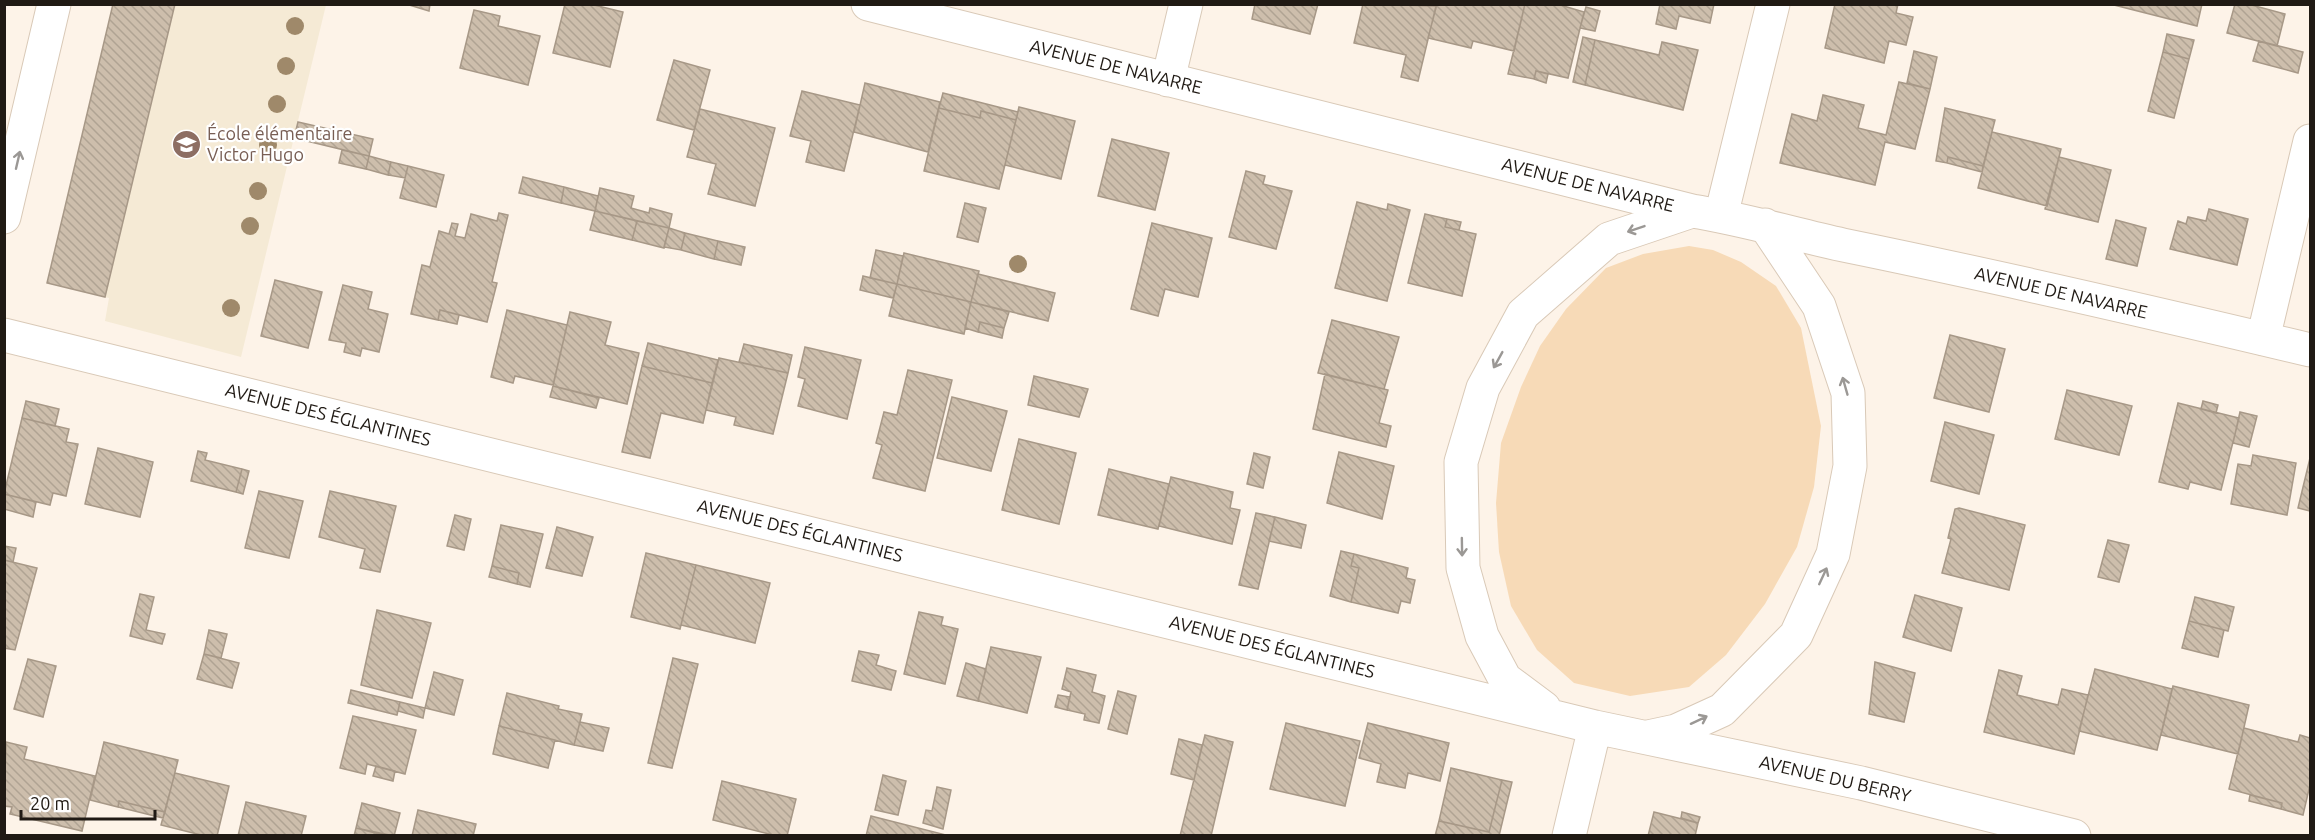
<svg xmlns="http://www.w3.org/2000/svg" width="2315" height="840" font-family="Ubuntu,sans-serif">
<style>
.education{fill:#f5ead5}
.green{fill:#f7dab7}
.building{fill:url(#building-back-hatch);stroke:#a79887;stroke-width:1.5}
.lines{fill:none;stroke-linecap:round;stroke-linejoin:round}
.street-casing{stroke:#d9c9b7;stroke-width:35}
.street{stroke:#fff;stroke-width:33}
.tree{fill:#9f896a}
.oneway{stroke:#9b9895}
.labels{text-anchor:middle;stroke-width:4.5;stroke-linejoin:round;paint-order:stroke}
.street-label{font-size:18px;fill:#201a14;stroke:#fff}
.education-label{font-size:18px;fill:#785e54;stroke:#fff;text-anchor:start}
</style>
<defs>
<pattern id="building-back-hatch" width="6" height="6" patternUnits="userSpaceOnUse" patternTransform="scale(1.5)"><rect width="6" height="6" fill="#cdbeac"/><path d="M-1 5l2 2M0 0l6 6M5-1l2 2" fill="none" stroke="#b0a393"/></pattern>
</defs>
<rect width="100%" height="100%" fill="#fdf3e8"/>
<path class="education" d="M113,5H326L241,357L105,321L109,298L47,283Z"/>
<path class="green" d="M1689,246L1713,250L1741,262L1776,286L1801,328L1821,426L1814,487L1797,547L1765,604L1726,655L1689,687L1630,696L1574,683L1537,650L1511,606L1499,552L1496,503L1501,443L1521,387L1540,346L1566,309L1606,268L1643,254Z"/>
<path class="building" d="M113,4H175L105,297L47,283Z
M406,4H430L429,11Z
M565,4H590L623,12L610,67L553,53Z
M1255,4H1318L1310,34L1252,19Z
M1363,4L1436,6L1418,81L1401,77L1406,55L1354,43Z
M1437,4H1525L1514,51L1473,41L1471,48L1428,38Z
M1525,4H1557L1584,12L1568,78L1536,71L1534,79L1508,74Z
M1660,4H1714L1710,23L1679,16L1676,29L1656,24Z
M1835,4H1898L1896,13L1913,17L1906,45L1889,41L1884,63L1825,48Z
M2110,4H2202L2197,26Z
M2235,4H2248L2285,14L2277,46L2227,33Z
M1586,7L1600,11L1595,31L1580,28Z
M474,10L500,16L498,26L540,36L528,85L460,68Z
M2167,34L2194,40L2189,59L2163,52Z
M1583,37L1595,40L1585,85L1573,82Z
M1595,40L1659,55L1662,42L1698,50L1683,110L1585,85Z
M2259,41L2303,52L2298,73L2253,61Z
M1914,51L1937,57L1930,89L1907,83Z
M2163,52L2189,59L2174,118L2148,111Z
M674,60L710,70L694,130L657,120Z
M1536,71L1548,74L1546,83L1534,79Z
M1899,82L1930,89L1915,149L1885,142L1875,185L1780,163L1792,114L1817,121L1823,95L1864,105L1858,128L1886,135Z
M865,83L940,102L928,152L854,132Z
M802,91L860,105L844,171L806,162L811,141L790,136Z
M943,93L1018,112L1016,120L981,111L980,118L939,108Z
M1019,107L1075,121L1061,179L1005,165Z
M939,108L980,118L981,111L1016,120L999,189L924,171Z
M1945,108L1995,120L1983,166L1948,157L1947,163L1936,161Z
M700,109L775,128L755,206L708,194L716,164L687,157Z
M298,122L373,139L369,156L294,138Z
M1992,132L2061,149L2047,206L1978,188Z
M1112,139L1169,153L1155,210L1098,196Z
M342,150L369,156L366,169L339,163Z
M369,156L391,162L388,175L366,169Z
M1948,157L1983,166L1982,172L1947,163Z
M2059,157L2111,170L2098,222L2045,209Z
M391,162L408,166L405,178L388,175Z
M408,166L444,175L436,207L400,198Z
M1246,171L1265,176L1263,184L1292,191L1276,249L1229,237Z
M523,177L564,187L561,203L519,193Z
M564,187L598,196L595,211L561,203Z
M600,188L634,196L631,208L649,213L650,208L672,214L669,228L595,211Z
M1357,202L1387,210L1388,204L1410,210L1387,301L1335,288Z
M965,203L986,208L978,242L957,237Z
M2209,209L2248,219L2237,265L2170,249L2178,221L2186,224L2188,217L2206,221Z
M595,211L637,221L632,240L590,230Z
M499,213L508,215L492,282L497,283L487,322L440,310L438,320L411,314L422,265L430,267L439,231L449,234L452,223L458,224L455,236L465,238L471,214L497,221Z
M1425,214L1447,219L1445,227L1476,234L1462,296L1408,283Z
M1447,219L1461,222L1459,230L1445,227Z
M2116,220L2146,228L2137,266L2106,259Z
M637,221L669,228L664,248L632,240Z
M1152,223L1212,238L1198,297L1165,289L1158,316L1131,309Z
M669,228L685,233L681,250L664,247Z
M685,233L718,241L714,259L681,250Z
M718,241L745,247L741,265L714,259Z
M876,250L903,256L897,284L870,278Z
M904,253L979,271L971,302L897,284Z
M978,274L1055,293L1048,321L971,302Z
M863,276L897,284L893,298L860,290Z
M275,280L322,292L308,348L261,336Z
M897,284L971,302L964,334L889,316Z
M343,285L372,292L368,309L388,314L379,352L362,348L360,356L344,352L346,343L329,340Z
M971,302L1009,312L1004,328L980,322L978,332L965,328Z
M440,310L459,315L457,324L438,320Z
M507,310L567,325L553,385L515,376L513,383L491,377Z
M570,312L611,322L605,345L639,353L627,404L553,386Z
M1332,320L1399,337L1384,389L1318,373Z
M980,322L1004,328L1002,338L978,332Z
M1950,335L2005,349L1989,412L1934,398Z
M648,343L718,360L712,383L642,366Z
M744,344L792,355L788,373L739,362Z
M805,347L861,360L847,419L798,406L805,379L798,377Z
M719,358L788,373L773,434L734,425L736,417L706,410Z
M642,366L712,383L703,423L661,413L650,458L622,452Z
M908,370L952,380L925,491L873,478L882,445L876,443L884,412L897,415Z
M1325,374L1388,390L1379,423L1391,426L1386,447L1313,429Z
M1034,376L1088,389L1079,417L1028,405Z
M553,386L599,398L596,408L550,397Z
M2067,390L2132,406L2119,455L2055,439Z
M952,397L1007,411L991,471L937,458Z
M26,401L59,409L55,426L22,418Z
M2203,401L2218,405L2216,413L2201,409Z
M2178,403L2239,418L2221,490L2190,482L2188,489L2159,482Z
M2240,412L2257,416L2249,447L2233,443Z
M22,418L69,429L66,442L78,444L66,496L53,493L50,505L4,494Z
M1945,422L1994,435L1979,494L1931,481Z
M1019,439L1076,453L1059,524L1002,510Z
M98,448L153,462L140,517L85,504Z
M198,451L207,453L205,460L242,469L236,492L191,481Z
M1339,452L1394,466L1382,519L1327,503Z
M1254,453L1270,457L1263,488L1247,484Z
M2253,455L2296,463L2287,515L2231,504L2238,464L2251,466Z
M2310,458V511L2298,508Z
M242,469L249,471L243,494L236,492Z
M1109,469L1169,484L1158,529L1098,515Z
M1171,477L1233,492L1230,508L1240,510L1232,544L1159,526Z
M259,491L303,501L289,558L245,548Z
M330,491L396,506L380,572L360,568L365,549L319,537Z
M4,494L36,502L33,517L4,509Z
M1959,508L2025,525L2009,590L1942,573L1951,539L1948,538L1955,509Z
M1256,513L1275,517L1258,589L1239,585Z
M455,515L471,519L464,550L447,546Z
M1275,517L1306,525L1301,548L1269,541Z
M501,525L543,534L530,587L517,584L519,573L492,566Z
M557,527L593,537L582,576L546,568Z
M2108,540L2129,545L2119,582L2098,577Z
M4,546L16,548L13,562L4,560Z
M1341,551L1354,554L1351,566L1359,568L1351,602L1330,596Z
M646,553L696,565L680,629L631,617Z
M1354,554L1408,568L1406,578L1415,580L1410,603L1401,601L1398,613L1351,602L1359,568L1351,566Z
M4,560L37,568L15,650L4,648Z
M696,565L770,583L755,643L681,625Z
M492,566L519,573L517,584L489,577Z
M140,594L154,597L146,630L165,634L162,644L130,636Z
M1915,595L1962,608L1951,651L1903,637Z
M2195,597L2234,607L2228,631L2189,621Z
M377,610L431,623L412,698L361,685Z
M919,612L943,617L941,625L958,629L945,684L904,674Z
M2189,621L2224,630L2218,657L2182,648Z
M209,630L227,634L221,658L204,654Z
M991,647L1041,657L1027,713L978,701Z
M859,651L879,655L876,665L896,671L891,690L852,681Z
M204,654L239,663L232,688L197,679Z
M673,658L698,664L672,768L648,763Z
M28,659L56,666L43,717L14,709Z
M1875,662L1915,673L1904,722L1869,714Z
M966,663L986,669L978,701L957,696Z
M1067,668L1096,675L1092,692L1105,696L1099,723L1084,720L1085,714L1067,710L1071,692L1062,689Z
M2095,669L2172,689L2157,750L2079,731Z
M1999,670L2022,676L2017,695L2058,705L2062,689L2088,695L2074,754L1984,732Z
M434,672L463,680L454,715L425,708Z
M2173,686L2249,705L2238,754L2161,735Z
M351,690L400,702L397,715L348,703Z
M1118,691L1136,696L1127,734L1108,729Z
M507,693L559,706L558,709L582,714L574,745L499,726Z
M1058,695L1070,697L1067,710L1055,707Z
M400,702L425,708L423,718L398,711Z
M353,716L416,730L405,774L367,764L365,774L340,768Z
M580,722L609,728L603,751L574,745Z
M1286,723L1360,741L1345,806L1270,789Z
M1368,723L1449,743L1440,781L1408,773L1405,788L1377,782L1381,764L1359,758Z
M499,726L555,740L548,768L493,754Z
M2244,728L2298,742L2300,735L2310,738V785L2303,815L2281,809L2282,803L2229,789Z
M1205,735L1233,742L1211,836H1180Z
M1179,739L1202,745L1194,780L1171,774Z
M6,742L27,747L24,759L95,776L82,831L10,814L12,807L4,806Z
M104,742L178,760L165,812L119,801L118,807L90,800Z
M376,766L395,771L393,781L373,776Z
M1451,768L1502,780L1489,832L1439,821Z
M175,773L229,786L217,836H205L161,825Z
M883,775L906,781L898,815L875,810Z
M1502,780L1512,782L1499,836H1435L1439,821L1489,832Z
M722,781L796,799L787,836H777L713,820Z
M937,787L951,790L943,829L923,823L926,810L932,811Z
M2250,795L2282,803L2281,809L2249,801Z
M119,801L165,812L163,818L118,807Z
M246,802L306,816L301,836H238Z
M362,803L400,813L394,836L356,828Z
M418,810L476,824L473,836H412Z
M1654,812L1698,823L1695,836H1648Z
M1682,812L1700,817L1698,823L1681,818Z
M871,816L946,835V836H866Z
M356,828L387,836H354Z"/>
<g class="lines">
<defs>
<path id="street" d="M868,4L1692,211C1743,219 1793,234 1843,245C2000,277 2155,313 2310,350
M1168,80L1186,4
M1721,216L1773,4
M4,217L54,4
M4,335L1595,727L1861,783L2074,836
M2263,339L2310,141
M1544,708L1505,679L1482,636L1463,568L1461,462L1483,388L1523,314L1609,239L1692,211
M1648,737L1676,731L1722,710L1796,635L1833,554L1850,466L1848,393L1819,306L1765,225
M1569,836L1595,727"/>
</defs>
<use href="#street" class="street-casing"/>
<use href="#street" class="street"/>
</g>
<g class="tree">
<circle cx="295" cy="26" r="9"/>
<circle cx="286" cy="66" r="9"/>
<circle cx="277" cy="104" r="9"/>
<circle cx="268" cy="145" r="9"/>
<circle cx="258" cy="191" r="9"/>
<circle cx="250" cy="226" r="9"/>
<circle cx="1018" cy="264" r="9"/>
<circle cx="231" cy="308" r="9"/>
</g>
<defs><path id="oneway-shaft" d="M-6 0H5M1.5-3L5.5 0L1.5 3" fill="none" stroke-width="1.6" stroke-linecap="round" stroke-linejoin="round" transform="scale(1.5)"/></defs>
<g class="oneway">
<use href="#oneway-shaft" transform="translate(18 160) rotate(-77)"/>
<use href="#oneway-shaft" transform="translate(1636 229) rotate(161)"/>
<use href="#oneway-shaft" transform="translate(1498 360) rotate(119)"/>
<use href="#oneway-shaft" transform="translate(1845 386) rotate(-106)"/>
<use href="#oneway-shaft" transform="translate(1462 547) rotate(89)"/>
<use href="#oneway-shaft" transform="translate(1823 576) rotate(-65)"/>
<use href="#oneway-shaft" transform="translate(1699 720) rotate(-25)"/>
</g>
<defs>
<symbol id="school-disc" viewBox="-11 -11 22 22"><circle r="9.5" fill="#8d6e63" stroke="#fff"/><path d="M0-5L7-2L0 1L-7-2ZM-4 1L0 2.5L4 1V4Q0 6-4 4Z" fill="#fff"/></symbol>
</defs>
<g fill-rule="evenodd">
<use href="#school-disc" x="170" y="128" width="33" height="33"/>
</g>
<g class="labels">
<g class="street-label">
<text transform="translate(1116 67) rotate(14)" y="6">AVENUE DE NAVARRE</text>
<text transform="translate(1588 185) rotate(14)" y="6">AVENUE DE NAVARRE</text>
<text transform="translate(2061 293) rotate(13)" y="6">AVENUE DE NAVARRE</text>
<text transform="translate(328 415) rotate(14)" y="6">AVENUE DES ÉGLANTINES</text>
<text transform="translate(800 531) rotate(14)" y="6">AVENUE DES ÉGLANTINES</text>
<text transform="translate(1272 647) rotate(14)" y="6">AVENUE DES ÉGLANTINES</text>
<text transform="translate(1835 779) rotate(13)" y="6">AVENUE DU BERRY</text>
</g>
<g class="education-label">
<text x="207" y="140">École élémentaire<tspan x="207" dy="21">Victor Hugo</tspan></text>
</g>
</g>
<rect width="2315" height="840" fill="none" stroke="#201a14" stroke-width="12"/>
<path d="M21 810v9h134v-9" fill="none" stroke="#201a14" stroke-width="3"/>
<text x="30" y="810" font-size="18" fill="#201a14" stroke="#ffffff" stroke-width="4.5" paint-order="stroke">20 m</text>
</svg>
